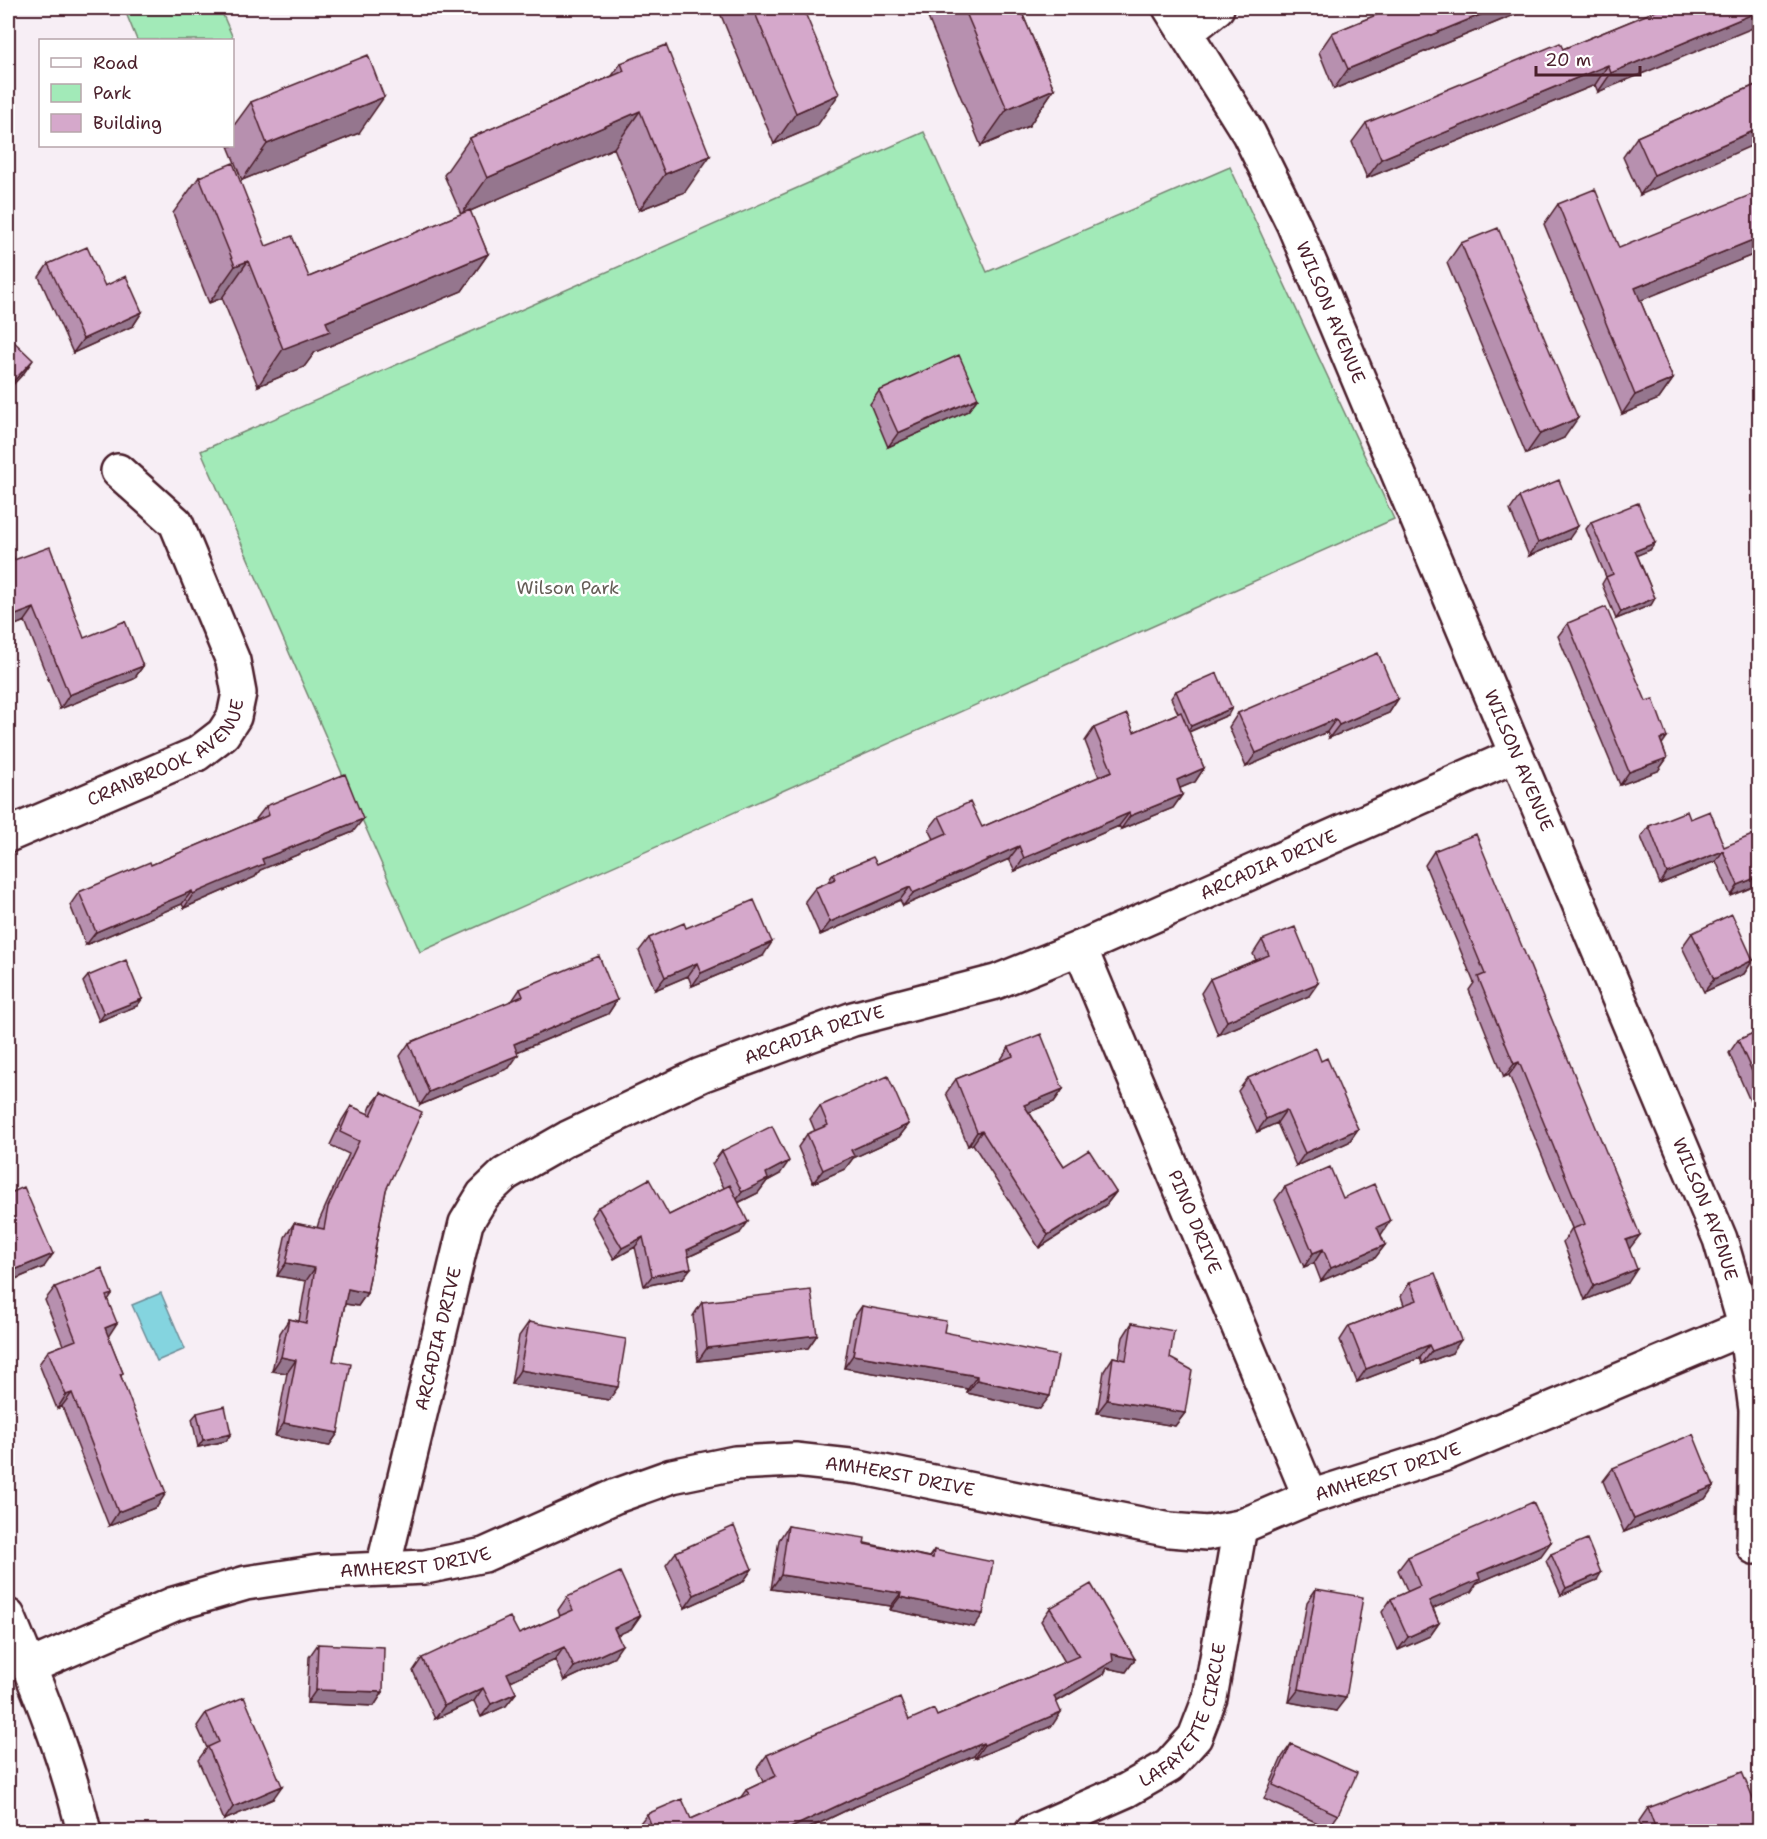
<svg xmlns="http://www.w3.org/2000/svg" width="1767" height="1839" font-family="'Shantell Sans',sans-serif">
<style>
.green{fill:#a2eab8;stroke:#768472;stroke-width:1.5}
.water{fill:#84d4df;stroke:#6d8c97;stroke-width:1.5}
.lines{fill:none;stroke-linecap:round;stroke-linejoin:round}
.street-casing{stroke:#4a1f2b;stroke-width:38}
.secondary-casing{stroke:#4a1f2b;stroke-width:38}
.street{stroke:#fff;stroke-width:33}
.secondary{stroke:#fff;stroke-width:33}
.wall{fill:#b790af;stroke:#4a1f2b;stroke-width:1.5}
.shaded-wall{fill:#95768e;stroke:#4a1f2b;stroke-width:1.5}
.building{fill:#d5a8cb;stroke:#4a1f2b;stroke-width:1.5}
.labels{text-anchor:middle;stroke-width:5;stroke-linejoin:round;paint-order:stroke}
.street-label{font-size:18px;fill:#4a1f2b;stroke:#fff}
.park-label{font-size:18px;fill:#645c55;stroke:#fff}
</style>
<rect width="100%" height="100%" fill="#f7eef5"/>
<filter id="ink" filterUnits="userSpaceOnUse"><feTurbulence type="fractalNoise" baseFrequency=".0167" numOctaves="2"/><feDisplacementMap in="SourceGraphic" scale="12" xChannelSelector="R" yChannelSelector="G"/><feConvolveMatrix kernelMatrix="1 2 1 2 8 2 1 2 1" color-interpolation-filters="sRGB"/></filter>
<g filter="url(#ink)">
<path class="green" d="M124,8H220L233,38L228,40H137Z
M924,132L987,272L1230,167L1394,519L420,952L201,451Z"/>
<path class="water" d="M161,1293L185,1349L157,1361L132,1305Z"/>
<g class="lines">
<defs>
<g id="street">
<path id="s1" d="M1170,8L1249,134L1293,223L1720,1239L1745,1325L1756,1410L1754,1547"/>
<path d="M1187,32L1217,8"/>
<path id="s2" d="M8,835L197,754L223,734L234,717L239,693L233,661L176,523L118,471"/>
<path id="s3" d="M1080,948L1310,1497"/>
<path id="s4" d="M383,1568L466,1223L483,1195L505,1174L568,1138L701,1075L853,1019L996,982L1080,948L1516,755"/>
<path id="s5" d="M29,1667L174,1604L246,1583L319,1572L425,1567L484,1555L616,1496L672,1476L735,1463L795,1460L859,1467L1170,1530L1207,1533L1240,1527L1310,1497L1442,1455L1760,1321"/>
<path id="s6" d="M1032,1832L1127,1790L1169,1766L1195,1737L1210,1698L1240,1527"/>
</g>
<path id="secondary" d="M8,1616C37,1685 67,1758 84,1832"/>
</defs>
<use href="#street" class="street-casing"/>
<use href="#secondary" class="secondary-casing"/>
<use href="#street" class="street"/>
<use href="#secondary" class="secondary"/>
</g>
<path class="wall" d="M718,8H803L817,126L774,144Z
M924,8H1020L1054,89L1029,126L981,146Z
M1393,8H1531L1334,89L1319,52L1332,33Z
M1663,8L1598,92L1595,85L1367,178L1352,142L1366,123L1563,49Z
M621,63L685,192L639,210L614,148L470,211L488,254L462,291L315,352L304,367L258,386L222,298L209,303L173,213L199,177L266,246L309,277L461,214L444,175L470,138L612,76Z
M1760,83L1640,195L1623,157L1637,137Z
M251,102L359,133L242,180L228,146H232V128Z
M1558,204L1619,248L1760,252L1640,300L1673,379L1659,399L1622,414L1544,224Z
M1461,243L1564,438L1526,454L1447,263Z
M48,264L105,286L142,312L133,326L73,353L39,277Z
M879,391L978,398L968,411L888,447L870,404Z
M1519,497L1569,539L1529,556L1510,510Z
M8,522L14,560L84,638L143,666L134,679L60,709L25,621L8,628Z
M1591,522L1655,543L1650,550L1637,555L1655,598L1651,605L1616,619L1602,584L1606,577L1586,529Z
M1568,623L1662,744L1667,758L1658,771L1620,785L1558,636Z
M1176,691L1228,715L1189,732L1204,768L1195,782L1180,788L1182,795L1173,808L1121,829L1119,826L1015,871L1009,859L903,906L900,900L820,935L805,901L815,888L828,882L833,874L877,864L934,839L929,829L939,816L982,827L1099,777L1085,741L1094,728L1134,732L1178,713L1171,698Z
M1398,699L1389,713L1329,738L1327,732L1246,767L1229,727L1238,713Z
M266,806L353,832L260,870L255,877L184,908L182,904L86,945L70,905L79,892L151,865L257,820L256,819Z
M1690,819L1724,847L1760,838V884L1731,896L1716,861L1660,884L1641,837L1649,826Z
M1434,851L1630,1248L1629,1249L1628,1283L1585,1300L1563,1242L1572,1228L1509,1075L1504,1077L1469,990L1474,983L1425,865Z
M686,928L763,956L692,986L688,976L655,990L639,951L649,938Z
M1692,933L1753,960L1744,974L1704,992L1682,947Z
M1262,940L1309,996L1218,1035L1201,993L1210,979L1256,960L1253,954Z
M88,976L142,999L137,1006L99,1021L83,982Z
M520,989L617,1000L608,1014L517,1052L509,1068L420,1105L400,1056L409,1043L512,1001Z
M1760,1030V1096L1750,1101L1729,1053L1738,1040Z
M1009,1047L1063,1089L1054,1102L1029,1112L1064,1166L1116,1192L1106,1205L1039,1248L973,1144L968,1146L946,1093L956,1079L1000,1061Z
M1321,1061L1358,1129L1349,1142L1296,1166L1277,1123L1257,1132L1238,1091L1248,1078Z
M381,1093L386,1190L367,1293L358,1306L345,1304L333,1361L338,1433L329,1446L275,1436L287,1373L272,1371L280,1333L289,1319L299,1321L306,1281L277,1276L285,1237L294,1223L317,1228L319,1221L349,1154L330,1145L342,1120L351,1106L368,1114L371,1106Z
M820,1106L909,1124L899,1137L853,1158L845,1169L813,1183L798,1147L807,1134L815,1131L810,1119Z
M722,1151L780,1174L767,1181L758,1193L738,1203L740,1233L688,1257L683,1278L644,1286L635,1247L614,1259L591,1217L598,1207L669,1215L724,1188L712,1164Z
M1285,1187L1343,1198L1381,1235L1385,1245L1375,1258L1321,1281L1314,1263L1304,1267L1275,1200Z
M8,1194L44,1267L8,1282Z
M1410,1282L1452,1353L1422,1364L1420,1358L1357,1382L1340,1340L1349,1326L1404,1305L1401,1296Z
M55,1287L112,1294L108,1300V1336L123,1373L121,1376L157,1507L109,1526L62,1406L57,1409L39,1364L48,1351L63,1345L45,1300Z
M702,1302L817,1335L808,1348L698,1361L693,1316Z
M862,1306L944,1332L1040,1409L967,1393L968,1389L844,1368L852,1320Z
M529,1322L609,1400L511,1384L519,1336Z
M1132,1323L1170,1358L1185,1413L1175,1426L1097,1413L1104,1371L1113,1357L1119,1358L1123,1337Z
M197,1413L226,1441L198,1447L192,1419Z
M1613,1468L1714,1486L1705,1499L1624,1532L1603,1481Z
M788,1526L929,1557L934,1550L974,1627L890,1610L891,1606L771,1589L779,1540Z
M676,1552L752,1569L743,1582L685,1608L666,1565Z
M1551,1554L1597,1580L1561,1595L1546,1561Z
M1541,1556L1477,1583L1471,1592L1433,1608L1439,1623L1430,1636L1398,1650L1382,1612L1391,1599L1408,1592L1398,1570L1408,1557Z
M1316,1589L1336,1711L1289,1702L1307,1602Z
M567,1597L640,1616L631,1629L617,1635L613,1658L564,1681L555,1660L510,1681L516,1693L506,1706L481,1717L474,1701L435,1719L413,1671L422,1658L519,1634L560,1616L558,1610Z
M1050,1608L1135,1659L1126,1672L1107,1668L1104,1674L1056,1702L1052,1726L975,1758L974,1756L847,1810L801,1832H639L637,1827L647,1814L691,1819L741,1797L746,1790L763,1782L757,1768L767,1755L909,1720L937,1716L1065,1662L1041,1621Z
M318,1644L383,1692L374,1706L307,1703L309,1657Z
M206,1713L273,1799L224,1820L198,1760L207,1748L197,1726Z
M1291,1744L1338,1815L1329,1828L1264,1799L1282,1757Z
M1756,1806L1760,1832H1643L1639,1821L1648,1808Z"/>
<path class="shaded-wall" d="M1497,8H1531L1334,89L1348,69Z
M1760,11V25L1598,92L1611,73Z
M1608,65L1595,85L1367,178L1381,159Z
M1054,89L1029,126L981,146L1007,109Z
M839,94L817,126L774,144L796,113Z
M384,97L359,133L242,180L267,144Z
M640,111L614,148L461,215L487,178Z
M1760,128V142L1640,195L1654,175Z
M710,156L685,192L639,210L665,174Z
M1760,237V252L1622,308L1635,288Z
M488,254L462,291L315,352L304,367L258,386L283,349L326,322Z
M248,261L222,298L209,303L235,266Z
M142,312L133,326L73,353L83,339Z
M33,360L24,373L8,390V387Z
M1673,379L1659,399L1622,414L1635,395Z
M978,398L968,411L888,447L898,433Z
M1578,418L1564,438L1526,454L1540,434Z
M1578,526L1569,539L1529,556L1538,543Z
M1655,543L1650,550L1631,558L1635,551Z
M1655,598L1651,605L1616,619L1621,612Z
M34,608L25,621L8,628V618Z
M143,666L134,679L60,709L69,695Z
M1398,699L1389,713L1329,738L1339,725Z
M1232,708L1228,715L1186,733L1191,726Z
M1336,719L1327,732L1246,767L1256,753Z
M1667,737L1658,750L1660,739Z
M1667,758L1658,771L1620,785L1629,772Z
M1204,768L1195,782L1168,793L1177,780Z
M1182,795L1173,808L1121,829L1130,816Z
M1129,813L1119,826L1015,871L1024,858Z
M363,819L353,832L260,870L255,877L184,908L193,894L262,859Z
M1019,846L1009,859L903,906L913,893Z
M1723,851L1716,861L1660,884L1667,873Z
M1760,876V884L1731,896L1738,885Z
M910,887L900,900L820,935L830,922Z
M192,891L182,904L86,945L96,932Z
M772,942L763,956L692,986L701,973Z
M1753,960L1744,974L1704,992L1714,979Z
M697,963L688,976L655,990L665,977Z
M1318,983L1309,996L1218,1035L1227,1021Z
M142,999L137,1006L99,1021L104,1014Z
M617,1000L608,1014L504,1057L514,1044Z
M518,1055L509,1068L420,1105L429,1092Z
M1519,1062L1509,1075L1504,1077L1514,1064Z
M1760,1087V1096L1750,1101Z
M1063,1089L1054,1102L1015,1118L1024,1105Z
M1286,1110L1277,1123L1257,1132L1266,1119Z
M909,1124L899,1137L853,1158L845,1169L813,1183L823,1170L851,1150Z
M1358,1129L1349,1142L1296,1166L1305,1153Z
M982,1131L973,1144L968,1146L977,1132Z
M789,1161L780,1174L767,1181L758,1193L733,1205L742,1192L766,1173Z
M1116,1192L1106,1205L1039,1248L1048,1235Z
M1390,1221L1381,1235L1368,1241L1377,1227Z
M748,1222L740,1233L679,1261L687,1250Z
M1640,1235L1630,1248L1616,1254L1626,1240Z
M643,1237L635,1247L614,1259L622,1248Z
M1385,1245L1375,1258L1321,1281L1331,1268Z
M1323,1249L1314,1263L1304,1267L1313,1253Z
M53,1254L44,1267L8,1282V1278L12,1271Z
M286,1263L315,1268L306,1281L277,1276Z
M691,1268L683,1278L644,1286L652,1276Z
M1637,1269L1628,1283L1585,1300L1594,1286Z
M348,1289L367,1293L358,1306L339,1303Z
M117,1323L108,1337L105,1328Z
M817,1335L808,1348L698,1361L707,1348Z
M1461,1340L1452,1353L1422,1364L1432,1351Z
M1429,1345L1420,1358L1357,1382L1366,1369Z
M853,1355L977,1376L968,1389L844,1368Z
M281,1357L296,1360L287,1373L272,1371Z
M520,1370L618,1387L609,1400L511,1384Z
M977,1380L1050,1396L1040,1409L967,1393Z
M72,1393L62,1406L57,1409L66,1395Z
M1107,1400L1185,1413L1175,1426L1097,1413Z
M284,1423L338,1433L329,1446L275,1436Z
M231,1434L226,1441L198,1447L203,1440Z
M1714,1486L1705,1499L1624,1532L1634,1519Z
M166,1493L157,1507L109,1526L118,1512Z
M1551,1542L1541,1556L1477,1583L1471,1592L1420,1614L1429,1601L1478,1573Z
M752,1569L743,1582L685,1608L694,1595Z
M1601,1573L1597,1580L1561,1595L1566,1588Z
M781,1575L901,1593L891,1606L771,1589Z
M900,1597L983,1614L974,1627L890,1610Z
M640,1616L631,1629L605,1641L614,1628Z
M1439,1623L1430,1636L1398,1650L1408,1637Z
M622,1645L613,1658L564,1681L574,1667Z
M564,1647L555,1660L498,1687L507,1673Z
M1112,1654L1135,1659L1126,1672L1107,1668L1104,1674L1044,1709L1054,1696Z
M483,1688L474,1701L435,1719L444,1706Z
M1299,1689L1346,1698L1336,1711L1289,1702Z
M316,1690L383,1692L374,1706L307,1703Z
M516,1693L506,1706L481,1717L491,1704Z
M1061,1712L1052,1726L975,1758L984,1745Z
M983,1743L974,1756L847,1810L801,1832H782L856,1797Z
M282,1786L273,1799L224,1820L233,1807Z"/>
<path class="building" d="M753,8H803L839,94L796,113Z
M964,8H1020L1054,89L1007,109Z
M1393,8H1497L1348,69L1332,33Z
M1663,8H1760V11L1611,73L1608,65L1381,159L1366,123L1560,43L1563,49Z
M666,45L710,156L665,174L640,111L487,178L470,138L624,71L621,63Z
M368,55L384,97L267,144L251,102Z
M1760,83V128L1654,175L1637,137Z
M233,163L266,246L292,236L309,277L470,210L488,254L326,322L330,331L283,349L248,261L235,266L199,177Z
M1595,189L1619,248L1760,191V237L1635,288L1673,379L1635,395L1558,204Z
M1498,228L1578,418L1540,434L1461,243Z
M87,247L105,286L126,276L142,312L83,339L48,264Z
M8,336L33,360L8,387Z
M959,355L978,398L898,433L879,391Z
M1559,480L1578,526L1538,543L1519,497Z
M1638,503L1655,543L1635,551L1655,598L1621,612L1606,577L1613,574L1591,522Z
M8,522L14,560L50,547L84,638L125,621L143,666L69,695L34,608L8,618Z
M1606,607L1646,701L1653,699L1667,737L1660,739L1667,758L1629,772L1568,623Z
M1378,653L1398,699L1339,725L1336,719L1256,753L1238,713Z
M1217,673L1232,708L1191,726L1176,691Z
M1181,712L1204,768L1177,780L1182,795L1130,816L1129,813L1024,858L1019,846L913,893L910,887L830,922L815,888L835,879L833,874L873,857L877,864L947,833L939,816L970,802L982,827L1112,771L1094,728L1127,714L1134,732Z
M345,774L363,819L262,859L264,864L193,894L192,891L96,932L79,892L150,862L151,865L269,815L266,806Z
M1687,811L1690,819L1710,811L1724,847L1757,833L1760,838V876L1738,885L1723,851L1667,873L1649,826Z
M1476,834L1640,1235L1626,1240L1637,1269L1594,1286L1572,1229L1585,1224L1519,1062L1514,1064L1478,977L1485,974L1434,851Z
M754,900L772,942L701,973L697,963L665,977L649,938L684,923L686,928Z
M1732,914L1753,960L1714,979L1692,933Z
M1295,927L1318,983L1227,1021L1210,979L1269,955L1262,940Z
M599,956L617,1000L514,1044L518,1055L429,1092L409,1043L523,996L520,989Z
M126,960L142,999L104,1014L88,976Z
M1760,1030V1087H1759L1738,1040Z
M1041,1034L1063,1089L1024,1105L1064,1166L1089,1150L1116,1192L1048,1235L982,1131L977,1132L956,1079L1013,1056L1009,1047Z
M1316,1048L1321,1061L1327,1058L1358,1129L1305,1153L1286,1110L1266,1119L1248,1078Z
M888,1076L909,1124L851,1150L854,1156L823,1170L807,1134L828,1125L820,1106Z
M381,1093L422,1112L386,1190L367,1293L348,1289L333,1361L351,1364L338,1433L284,1423L296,1360L281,1357L289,1319L306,1323L315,1268L286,1263L294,1223L324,1229L328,1207L359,1141L340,1132L351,1106L371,1115Z
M772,1126L789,1161L766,1173L768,1179L742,1192L722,1151Z
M1330,1167L1343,1198L1374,1184L1390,1221L1377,1227L1385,1245L1331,1268L1323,1249L1313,1253L1285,1187Z
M649,1179L669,1215L730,1185L748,1222L687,1250L691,1268L652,1276L643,1237L622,1248L598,1207Z
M24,1187L53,1254L12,1271L8,1260V1194Z
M102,1268L112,1294L106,1296L117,1323L105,1328L123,1373L120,1374L166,1493L118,1512L72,1393L66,1395L48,1351L76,1340L55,1287Z
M1435,1273L1461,1340L1432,1351L1429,1345L1366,1369L1349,1326L1417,1300L1410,1282Z
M811,1290L817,1335L707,1348L702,1302Z
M862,1306L946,1321L944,1332L1058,1356L1050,1396L977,1380V1376L853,1355Z
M529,1322L626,1339L618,1387L520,1370Z
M1132,1323L1174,1331L1170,1358L1192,1370L1185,1413L1107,1400L1113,1357L1126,1360Z
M225,1406L231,1434L203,1440L197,1413Z
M1693,1434L1714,1486L1634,1519L1613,1468Z
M1533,1502L1551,1542L1478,1573L1480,1579L1429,1601L1439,1623L1408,1637L1391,1599L1420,1586L1408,1557Z
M734,1526L752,1569L694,1595L676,1552Z
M788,1526L865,1538L864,1544L933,1558L934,1550L993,1562L983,1614L900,1597L901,1593L781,1575Z
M1587,1539L1601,1573L1566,1588L1551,1554Z
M620,1572L640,1616L614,1628L622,1645L574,1667L564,1647L507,1673L516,1693L491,1704L483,1688L444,1706L422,1658L510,1617L519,1634L573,1610L567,1597Z
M1091,1584L1135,1659L1112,1654L1113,1661L1054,1696L1061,1712L984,1745L983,1743L856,1797L782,1832H654L647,1814L682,1799L691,1819L749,1794L746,1790L776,1776L767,1755L823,1730L900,1698L909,1720L934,1709L937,1716L1079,1656L1050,1608Z
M1316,1589L1363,1597L1346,1698L1299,1689Z
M318,1644L384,1647L383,1692L316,1690Z
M244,1697L282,1786L233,1807L208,1747L219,1742L206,1713Z
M1291,1744L1357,1773L1338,1815L1273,1785Z
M1742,1772L1756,1806L1760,1805V1832H1657L1648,1808Z"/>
</g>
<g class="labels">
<g class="street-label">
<text dy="6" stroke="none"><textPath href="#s1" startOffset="345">WILSON AVENUE</textPath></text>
<text dy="6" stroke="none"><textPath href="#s2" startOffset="182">CRANBROOK AVENUE</textPath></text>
<text dy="6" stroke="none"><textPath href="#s1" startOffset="831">WILSON AVENUE</textPath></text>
<text dy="6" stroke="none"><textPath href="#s4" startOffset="1244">ARCADIA DRIVE</textPath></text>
<text dy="6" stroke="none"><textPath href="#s4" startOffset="758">ARCADIA DRIVE</textPath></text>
<text dy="6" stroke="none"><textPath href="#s1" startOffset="1317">WILSON AVENUE</textPath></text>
<text dy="6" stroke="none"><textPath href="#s3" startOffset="297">PINO DRIVE</textPath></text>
<text dy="6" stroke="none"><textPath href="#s4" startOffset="236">ARCADIA DRIVE</textPath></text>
<text dy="6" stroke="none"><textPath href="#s5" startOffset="1412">AMHERST DRIVE</textPath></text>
<text dy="6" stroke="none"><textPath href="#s5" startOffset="908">AMHERST DRIVE</textPath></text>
<text dy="6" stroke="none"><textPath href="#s5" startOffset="404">AMHERST DRIVE</textPath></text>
<text dy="6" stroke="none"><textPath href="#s6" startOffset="204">LAFAYETTE CIRCLE</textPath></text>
</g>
<g class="park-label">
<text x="568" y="594">Wilson Park</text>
</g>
</g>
<rect width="1767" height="1839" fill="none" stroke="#fff" stroke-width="30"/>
<rect x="15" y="15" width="1737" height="1809" fill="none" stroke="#4a1f2b" stroke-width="2" filter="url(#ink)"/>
<rect x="39" y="39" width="195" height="108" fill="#ffffff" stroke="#b7a5aa" stroke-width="1.5"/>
<rect x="51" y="58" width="30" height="9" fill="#ffffff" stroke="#b7a5aa" stroke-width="1.5"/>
<text x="93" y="69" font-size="18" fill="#4a1f2b">Road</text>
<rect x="51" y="84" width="30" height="18" fill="#a2eab8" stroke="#b7a5aa" stroke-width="1.5"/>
<text x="93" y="99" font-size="18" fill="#4a1f2b">Park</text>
<rect x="51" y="114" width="30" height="18" fill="#d5a8cb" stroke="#b7a5aa" stroke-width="1.5"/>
<text x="93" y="129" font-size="18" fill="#4a1f2b">Building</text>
<path d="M1536 66v9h104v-9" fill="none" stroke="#4a1f2b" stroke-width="3"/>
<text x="1545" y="66" font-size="18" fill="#4a1f2b" stroke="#ffffff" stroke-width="4.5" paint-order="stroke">20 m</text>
</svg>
